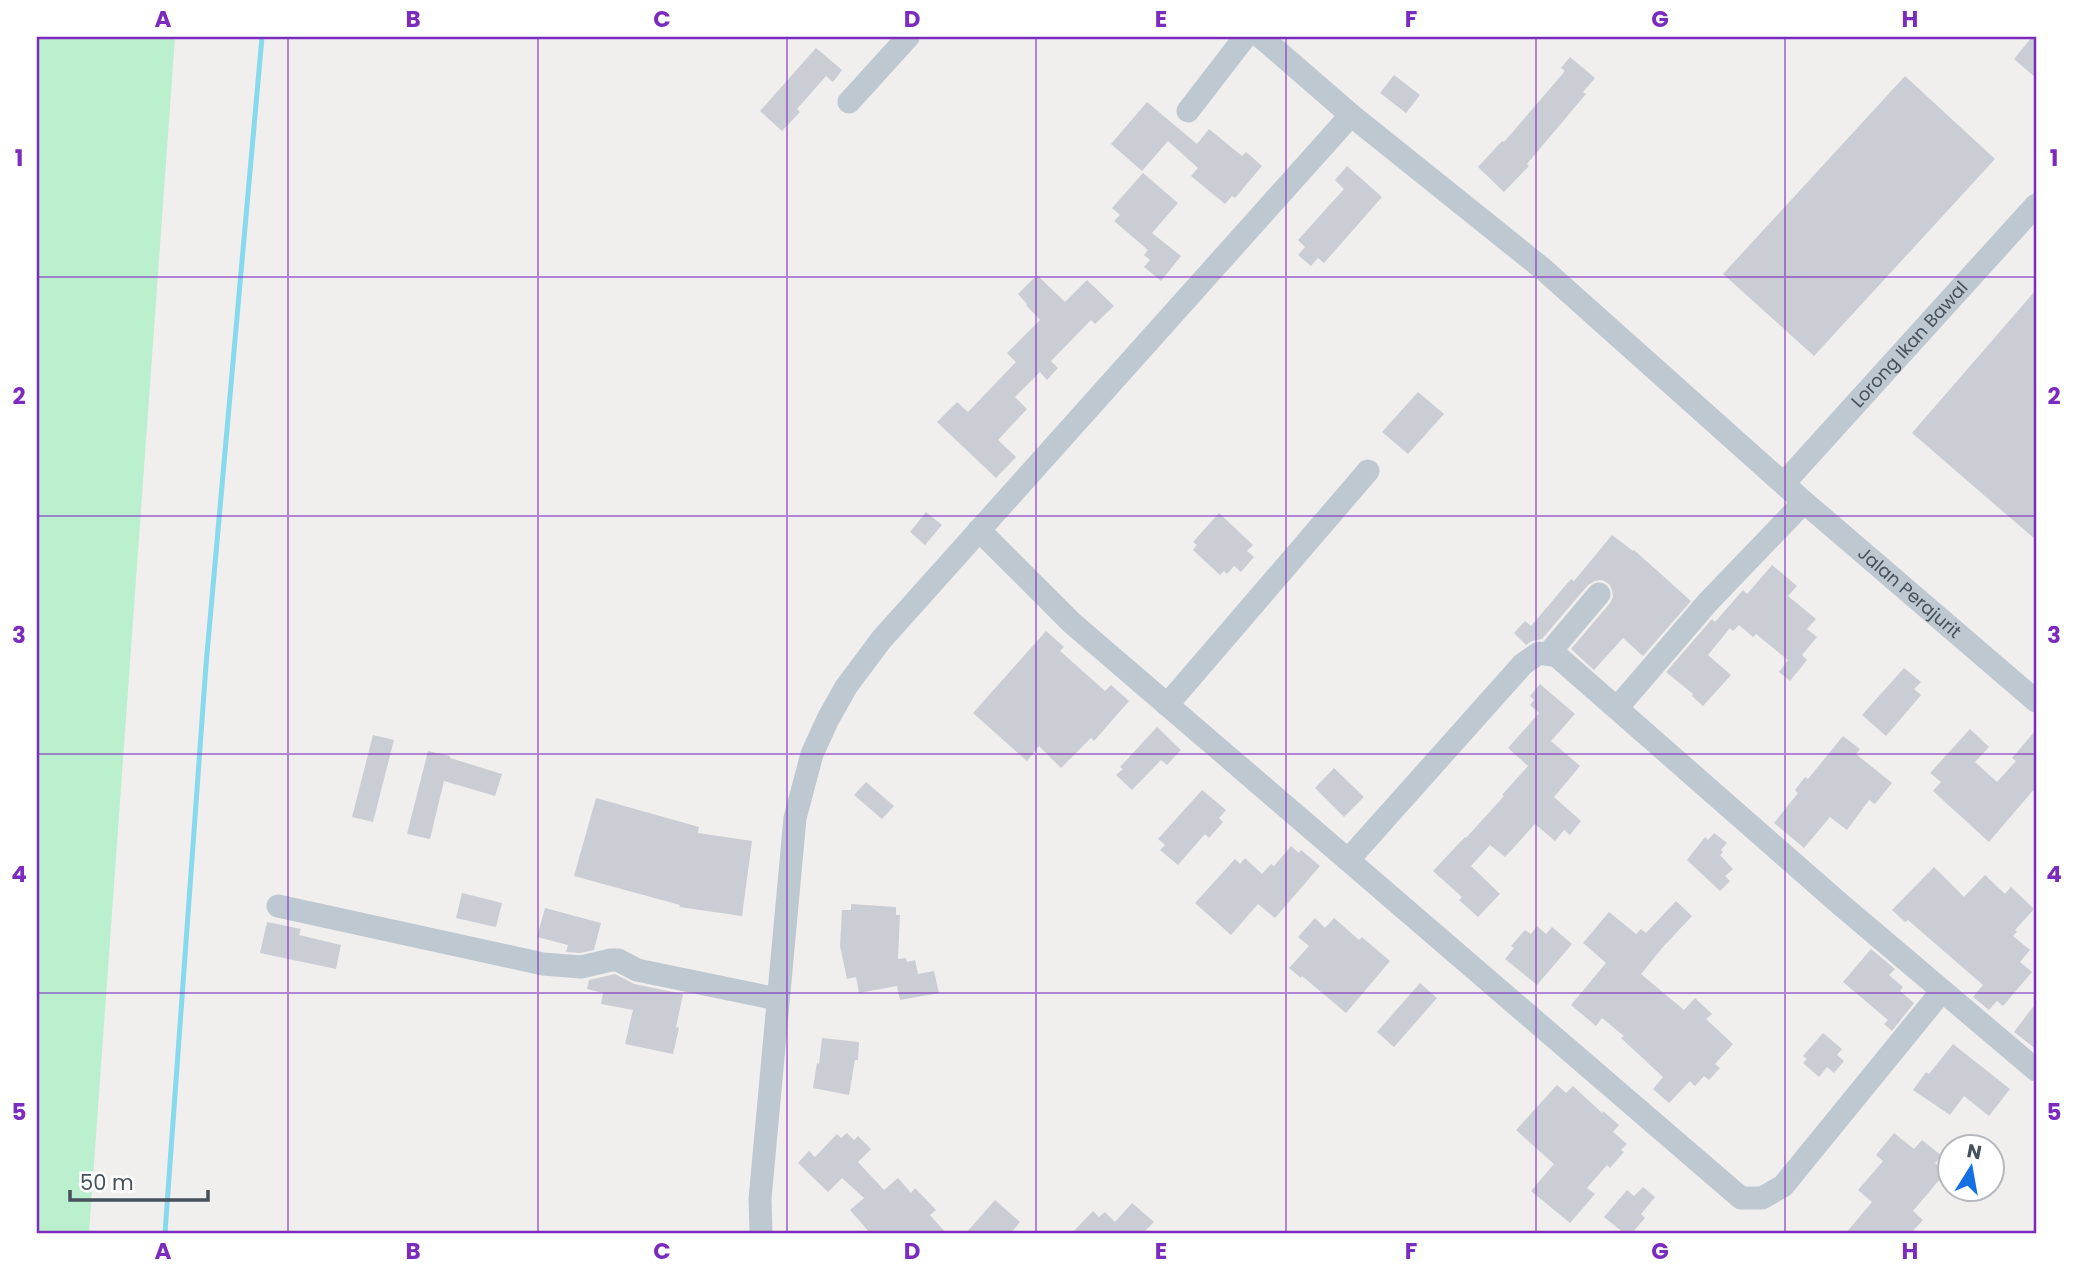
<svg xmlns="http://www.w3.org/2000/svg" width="2073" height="1270" font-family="Poppins,sans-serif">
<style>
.green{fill:#bbf0cf}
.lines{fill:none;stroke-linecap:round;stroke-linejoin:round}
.stream{stroke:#87d9ee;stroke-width:5}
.building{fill:#cacdd3}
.minor{stroke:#bec8d0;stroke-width:23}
.grid{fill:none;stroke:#7b2cbf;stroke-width:2;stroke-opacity:0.55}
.labels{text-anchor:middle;stroke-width:5;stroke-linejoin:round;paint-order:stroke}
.street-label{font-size:18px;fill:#46515c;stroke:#fff}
.neatline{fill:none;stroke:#7b2cbf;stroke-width:2.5}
.grid-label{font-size:23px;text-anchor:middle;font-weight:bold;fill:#7b2cbf}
</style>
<rect width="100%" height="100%" fill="#f1eeee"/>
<path class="green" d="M37,37H175L89,1233H37Z"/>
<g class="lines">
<path class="stream" d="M165,1233L206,665L262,37"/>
</g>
<path class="building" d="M2032,37H2036V78L2014,59Z
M816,48L842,70L833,82L826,76L797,109L800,112L782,131L760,111Z
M1570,57L1595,78L1583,92L1586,94L1527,164L1529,166L1504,192L1478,167L1502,141L1504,142L1565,71L1561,68Z
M1394,75L1420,95L1406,113L1380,93Z
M1905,76L1995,159L1814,356L1723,274Z
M1147,102L1197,144L1209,129L1242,156L1246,152L1262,166L1235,198L1232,196L1225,204L1191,176L1198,168L1168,141L1142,171L1111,144Z
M1347,166L1382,197L1324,263L1318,258L1311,266L1298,255L1305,247L1298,240L1344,189L1335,180Z
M1143,173L1178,203L1152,233L1181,256L1161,281L1144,267L1150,260L1144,255L1148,250L1114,221L1120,215L1112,208Z
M1037,275L1065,302L1087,280L1114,306L1095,324L1091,320L1051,361L1058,368L1047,380L1040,372L1015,397L1027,409L998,440L1016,457L996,478L937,422L957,402L968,412L1016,362L1007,353L1040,320L1026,305L1027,304L1018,294Z
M2036,290V540L1912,433Z
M1418,392L1444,414L1408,454L1382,432Z
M926,512L942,525L925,545L910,532Z
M1219,513L1253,545L1247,551L1254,557L1241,572L1234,566L1227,574L1224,571L1220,575L1193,550L1197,545L1193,542Z
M1612,535L1633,551L1634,550L1691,601L1643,656L1623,638L1594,670L1571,649L1610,603L1613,597L1612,590L1609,584L1602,580L1595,581L1588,585L1542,639L1532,641L1526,645L1514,633L1525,621L1531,626L1571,579L1574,581Z
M1772,565L1797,586L1788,596L1816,619L1807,629L1817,637L1802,655L1807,660L1790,681L1779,672L1788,660L1756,634L1753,637L1739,625L1733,631L1730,628L1708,655L1731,675L1703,706L1692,696L1693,694L1666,672L1712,619L1715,622L1743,590L1747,594Z
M1046,631L1064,647L1060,651L1105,691L1111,685L1129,701L1094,741L1091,738L1061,768L1039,746L1027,761L973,713Z
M1904,668L1921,682L1914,689L1921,695L1886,736L1862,715Z
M1540,684L1575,714L1551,741L1580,766L1554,797L1581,821L1570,835L1564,830L1555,841L1535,824L1505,857L1490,845L1471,866L1500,894L1478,917L1459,900L1462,897L1433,871L1465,837L1466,838L1504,796L1502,795L1528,766L1508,748L1539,713L1530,705L1534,700L1530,696Z
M1157,727L1181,750L1167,765L1161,760L1132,790L1116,775L1123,769L1120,767Z
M1970,729L1989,747L1975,762L1997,782L2016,761L2012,758L2036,730V787L1989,842L1933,791L1941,782L1930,773Z
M373,735L394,740L373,822L352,817Z
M1843,736L1860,749L1856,754L1892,783L1875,804L1869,800L1847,830L1830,817L1804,848L1774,823L1798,793L1795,790L1805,777L1808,779Z
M428,751L450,756V758L502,774L495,796L444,781L430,839L407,834Z
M1334,768L1364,797L1344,817L1315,788Z
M866,782L894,806L882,819L854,795Z
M1202,790L1226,810L1219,818L1223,822L1209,838L1205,834L1178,865L1160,850L1165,845L1158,839Z
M596,798L699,827L698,833L752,841L742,916L679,907L680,905L574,876Z
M1714,833L1727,843L1721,850L1723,852L1720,855L1733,869L1725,876L1730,881L1720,891L1687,860L1705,837L1708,840Z
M1291,846L1299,853L1301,850L1320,866L1275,918L1258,904L1231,935L1195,903L1235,859L1240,864L1245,858L1262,874L1271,864L1274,866Z
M1934,867L1964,897L1985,875L2005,894L2011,887L2034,909L2015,930L2017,932L2013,936L2030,950L2020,962L2032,972L2003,1006L1997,1001L1989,1010L1973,997L1983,985L1908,920L1905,922L1892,910Z
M462,893L502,903L496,927L456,918Z
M1676,901L1692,916L1663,947L1641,974L1684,1010L1695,998L1712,1014L1706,1019L1733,1044L1715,1064L1720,1068L1709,1080L1704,1076L1695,1086L1690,1081L1669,1103L1653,1089L1663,1077L1621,1038L1624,1036L1602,1018L1596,1026L1571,1005L1606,963L1583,943L1609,912L1636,934L1641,929L1646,933Z
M851,904L896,907V915H900L898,959L906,958L907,962L915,960L918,974L934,971L939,993L900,1000L897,986L859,993L856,977L847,979L840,946L842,910H851Z
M545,908L601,923L594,950L580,953L566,952L568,945L537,937Z
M1315,918L1325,928L1334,918L1359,940L1362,937L1390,961L1346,1013L1302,976L1301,978L1289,968L1309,946L1298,937Z
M267,922L301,929L299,935L341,945L336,969L260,953Z
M1537,926L1546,934L1552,927L1572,944L1537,985L1505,959L1514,948L1511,946L1525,930L1531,934Z
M1871,949L1895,969L1889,975L1903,987L1900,991L1914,1003L1892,1031L1884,1024L1888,1020L1843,982Z
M615,974L634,984L683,994L676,1027L679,1028L673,1054L625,1044L633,1010L601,1004L603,993L587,989L589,980Z
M1420,983L1437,998L1394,1047L1377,1032Z
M2036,1003V1049L2014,1032Z
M1823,1033L1842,1049L1837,1055L1844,1061L1834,1073L1827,1067L1819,1077L1803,1063L1807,1059L1803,1056Z
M822,1038L859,1042L858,1060H855L849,1095L813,1088L817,1063L819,1064Z
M1953,1044L2010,1089L1989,1116L1964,1096L1950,1115L1913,1090L1926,1072L1929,1074Z
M1557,1085L1566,1093L1573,1086L1602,1113L1603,1111L1619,1125L1613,1132L1627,1144L1621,1150L1624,1152L1610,1168L1607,1165L1587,1188L1595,1194L1570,1223L1531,1191L1554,1164L1516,1130Z
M847,1133L854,1140L858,1136L871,1149L858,1162L884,1190L898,1178L911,1193L915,1188L936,1210L930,1215L946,1233H870L850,1210L864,1198L842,1178L828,1192L798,1163L809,1151L815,1157L837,1134L841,1138Z
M1894,1133L1914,1149L1922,1140L1942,1156L1935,1163L1946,1172L1913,1211L1923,1220L1911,1233H1846L1872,1202L1858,1190L1883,1161L1876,1155Z
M1643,1187L1655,1197L1641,1214L1645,1218L1632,1233H1624L1604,1217L1627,1190L1634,1196Z
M995,1200L1020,1222L1011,1233H966Z
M1132,1203L1154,1222L1143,1233H1072L1093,1211L1099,1217L1105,1212L1115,1222Z"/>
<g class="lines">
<g class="minor">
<path id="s1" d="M1261,37L1351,115L1543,269L1804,502L2036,701"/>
<path d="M849,102L908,37"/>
<path d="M1188,111L1245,37"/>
<path id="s2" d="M1784,483L2036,205"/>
<path d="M979,530L1072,623L1348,860L1523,664L1539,653L1557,656L1840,904L2036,1070"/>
<path d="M1549,653L1599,594"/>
<path d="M1167,705L1368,471"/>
<path d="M1617,708L1708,602L1804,502"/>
<path d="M1348,860L1741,1198H1762L1783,1186L1942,991"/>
<path d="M278,906L543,964L581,967L611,960H618L637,970L777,999"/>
<path d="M761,1233L760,1199L795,818L812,754L828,719L846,687L881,640L1351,115"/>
</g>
</g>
<path class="grid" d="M288,37V1233M538,37V1233M787,37V1233M1036,37V1233M1286,37V1233M1536,37V1233M1785,37V1233M37,277H2036M37,516H2036M37,754H2036M37,993H2036"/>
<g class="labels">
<g class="street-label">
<text dy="6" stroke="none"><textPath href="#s2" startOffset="187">Lorong Ikan Bawal</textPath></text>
<text dy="6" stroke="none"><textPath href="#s1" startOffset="854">Jalan Perajurit</textPath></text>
</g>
</g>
<rect width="2073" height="1270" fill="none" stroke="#ffffff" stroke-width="77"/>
<g transform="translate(1971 1168) rotate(11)"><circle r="33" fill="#ffffff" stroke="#b5b9be" stroke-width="2"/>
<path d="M0-5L12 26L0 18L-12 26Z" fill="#1571e3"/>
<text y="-10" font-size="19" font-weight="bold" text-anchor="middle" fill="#46515c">N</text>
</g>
<path d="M70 1190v10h138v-10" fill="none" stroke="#46515c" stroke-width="3.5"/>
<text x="80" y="1190" font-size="21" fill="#46515c" stroke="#ffffff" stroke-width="5" paint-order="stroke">50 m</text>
<rect x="38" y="38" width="1997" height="1194" class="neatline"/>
<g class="grid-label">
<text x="163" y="27">A</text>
<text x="413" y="27">B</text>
<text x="662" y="27">C</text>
<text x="912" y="27">D</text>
<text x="1161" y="27">E</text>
<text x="1411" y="27">F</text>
<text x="1660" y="27">G</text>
<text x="1910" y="27">H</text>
<text x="19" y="166">1</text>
<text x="2054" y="166">1</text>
<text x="19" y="404">2</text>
<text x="2054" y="404">2</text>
<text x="19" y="643">3</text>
<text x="2054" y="643">3</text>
<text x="19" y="882">4</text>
<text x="2054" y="882">4</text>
<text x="19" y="1120">5</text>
<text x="2054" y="1120">5</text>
<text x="163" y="1259">A</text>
<text x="413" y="1259">B</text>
<text x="662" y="1259">C</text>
<text x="912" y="1259">D</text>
<text x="1161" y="1259">E</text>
<text x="1411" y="1259">F</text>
<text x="1660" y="1259">G</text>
<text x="1910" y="1259">H</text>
</g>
</svg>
